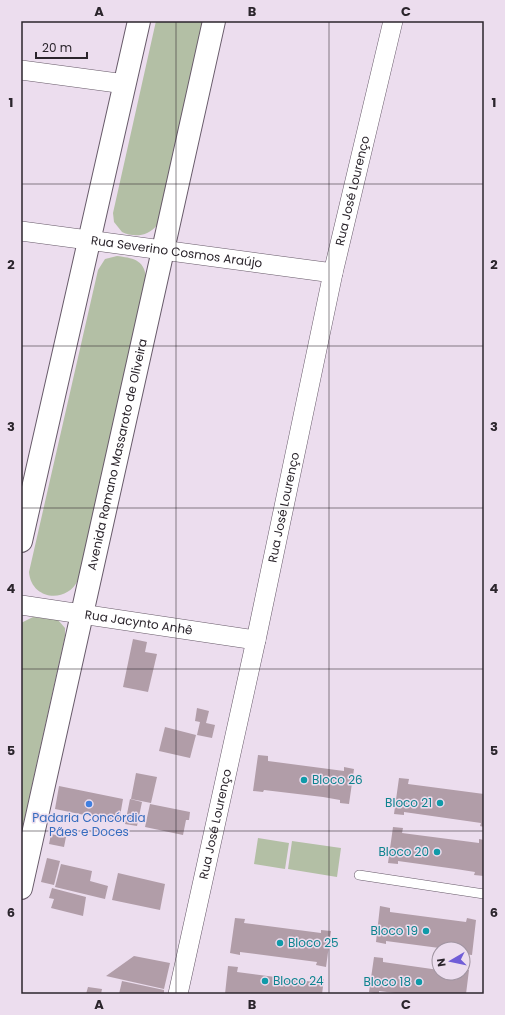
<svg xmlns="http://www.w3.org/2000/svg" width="505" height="1015" font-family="Poppins,sans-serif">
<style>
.green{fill:#b3bfa5}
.building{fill:#b19da8}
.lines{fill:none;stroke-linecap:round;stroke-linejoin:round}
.service-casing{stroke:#675a69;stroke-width:10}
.minor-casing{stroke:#675a69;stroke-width:20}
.tertiary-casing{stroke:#675a69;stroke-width:24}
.service{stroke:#fff;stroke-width:9}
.minor{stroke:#fff;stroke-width:19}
.tertiary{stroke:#fff;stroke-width:22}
.grid{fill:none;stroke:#2b252c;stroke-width:1;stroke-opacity:0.55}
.culture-dot{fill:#0f9aa8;stroke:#ecddee;stroke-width:1.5}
.shop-dot{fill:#3f7fe0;stroke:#ecddee;stroke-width:1.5}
.labels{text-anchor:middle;stroke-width:3;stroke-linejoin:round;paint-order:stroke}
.street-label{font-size:12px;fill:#2b252c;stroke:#ecddee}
.culture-label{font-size:12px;fill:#0d838f;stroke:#ecddee;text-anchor:end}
.shop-label{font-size:12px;fill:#366cbe;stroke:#ecddee}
.neatline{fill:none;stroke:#2b252c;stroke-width:1.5}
.grid-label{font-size:13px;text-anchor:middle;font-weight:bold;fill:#2b252c}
</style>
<rect width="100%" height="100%" fill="#ecddee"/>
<path class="green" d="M156,21H203L157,225C149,236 134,238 122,232L114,222L113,213Z
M117,256C132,258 144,259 146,277L78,580C67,604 31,600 29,572L98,270L105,259Z
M33,617L58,620L65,628V636L21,835V623Z
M258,838L289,843L285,869L254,864Z
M292,841L341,848L337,877L288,869Z"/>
<path class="building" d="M133,639L147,642L145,652L157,654L148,692L123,687Z
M197,708L209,711L206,723L215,725L212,738L197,735L200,722L195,721Z
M165,727L196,735L190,758L159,751Z
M258,755L268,756V761L344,771V767L354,769L349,804L340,803V800L323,797L264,790L263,792L253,791Z
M136,773L157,777L151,803L131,799Z
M399,778L409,779L408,784L484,794V827L480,826L481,823L404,812V815L394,814Z
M59,786L123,799L119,822L55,809Z
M130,799L142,802L137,826L125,824Z
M150,804L190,812L189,820H186L183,835L145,827Z
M393,827L403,828L402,833L479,843V839L484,840V876L474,875L475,872L456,869L398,861V864L388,863Z
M51,834L66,837L64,847L49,844Z
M47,858L60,861L54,885L41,882Z
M61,864L92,871L90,881L108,886L105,899L55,887Z
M118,873L165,884L160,910L112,900Z
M52,888L86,897L83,916L51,908L54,899L49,898Z
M380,906L390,908V912L466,922L467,918L476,920L472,955L463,954V949H447L386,941V944L376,942Z
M235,918L245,919L244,923L321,933V930L331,931L326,967L316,965L317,962L240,952V955L230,953Z
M134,956L170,963L164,989L106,976Z
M374,957L383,958V962L439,970V973H463V969L469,970L466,994H403L379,991V994L369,992Z
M228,966L238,967L237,972L314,982L315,978L324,979L322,994H225Z
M122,981L164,990V994H119Z
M88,987L102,989L101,994H86Z"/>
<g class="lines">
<defs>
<path id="service" d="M359,875L484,894"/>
<g id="minor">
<path d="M21,70L125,84"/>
<path id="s1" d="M21,231L333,273"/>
<path id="s2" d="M21,605L256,640"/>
<path id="s3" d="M178,994L256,640L333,273L393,21"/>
</g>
<g id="tertiary">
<path d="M21,541L139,21"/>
<path id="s4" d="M21,888L214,21"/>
</g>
</defs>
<use href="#service" class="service-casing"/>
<use href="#minor" class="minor-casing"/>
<use href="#tertiary" class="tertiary-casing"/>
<use href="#service" class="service"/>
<use href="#minor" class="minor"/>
<use href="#tertiary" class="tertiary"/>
</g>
<path class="grid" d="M176,21V994M329,21V994M21,184H484M21,346H484M21,508H484M21,669H484M21,831H484"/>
<g class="culture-dot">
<circle cx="304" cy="780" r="4"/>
<circle cx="440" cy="803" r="4"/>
<circle cx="437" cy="852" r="4"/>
<circle cx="426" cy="931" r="4"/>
<circle cx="280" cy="943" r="4"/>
<circle cx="265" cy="981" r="4"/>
<circle cx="419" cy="982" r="4"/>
</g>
<circle class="shop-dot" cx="89" cy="804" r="4"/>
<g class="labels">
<g class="street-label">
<text dy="4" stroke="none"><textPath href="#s3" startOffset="822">Rua José Lourenço</textPath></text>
<text dy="4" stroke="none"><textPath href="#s1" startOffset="157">Rua Severino Cosmos Araújo</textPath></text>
<text dy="4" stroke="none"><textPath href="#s4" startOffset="444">Avenida Romano Massaroto de Oliveira</textPath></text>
<text dy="4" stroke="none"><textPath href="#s3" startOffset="498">Rua José Lourenço</textPath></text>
<text dy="4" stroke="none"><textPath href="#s2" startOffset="119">Rua Jacynto Anhê</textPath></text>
<text dy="4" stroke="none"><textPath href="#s3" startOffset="174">Rua José Lourenço</textPath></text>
</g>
<g class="culture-label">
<text x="312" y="784" text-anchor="start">Bloco 26</text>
<text x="432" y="807">Bloco 21</text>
<text x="429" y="856">Bloco 20</text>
<text x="418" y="935">Bloco 19</text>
<text x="288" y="947" text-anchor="start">Bloco 25</text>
<text x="273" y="985" text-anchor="start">Bloco 24</text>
<text x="411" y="986">Bloco 18</text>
</g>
<g class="shop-label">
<text x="89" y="822">Padaria Concórdia<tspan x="89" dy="14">Pães e Doces</tspan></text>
</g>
</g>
<rect width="505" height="1015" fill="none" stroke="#ecddee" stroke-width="44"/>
<g transform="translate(451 961) rotate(261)"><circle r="19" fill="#ecddee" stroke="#9f93a0"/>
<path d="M0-3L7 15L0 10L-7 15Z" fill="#705dd7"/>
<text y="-6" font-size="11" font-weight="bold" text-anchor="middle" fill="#2b252c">N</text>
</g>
<path d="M36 52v6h51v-6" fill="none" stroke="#2b252c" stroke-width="2"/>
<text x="42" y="52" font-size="12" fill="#2b252c" stroke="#ecddee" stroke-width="3" paint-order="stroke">20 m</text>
<rect x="22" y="22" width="461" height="971" class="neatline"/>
<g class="grid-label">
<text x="99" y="16">A</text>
<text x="252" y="16">B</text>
<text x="406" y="16">C</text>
<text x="11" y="107">1</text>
<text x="494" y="107">1</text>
<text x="11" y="269">2</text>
<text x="494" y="269">2</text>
<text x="11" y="431">3</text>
<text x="494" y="431">3</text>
<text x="11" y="593">4</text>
<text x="494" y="593">4</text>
<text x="11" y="755">5</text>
<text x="494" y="755">5</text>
<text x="11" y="917">6</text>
<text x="494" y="917">6</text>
<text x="99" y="1009">A</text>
<text x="252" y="1009">B</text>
<text x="406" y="1009">C</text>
</g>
</svg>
